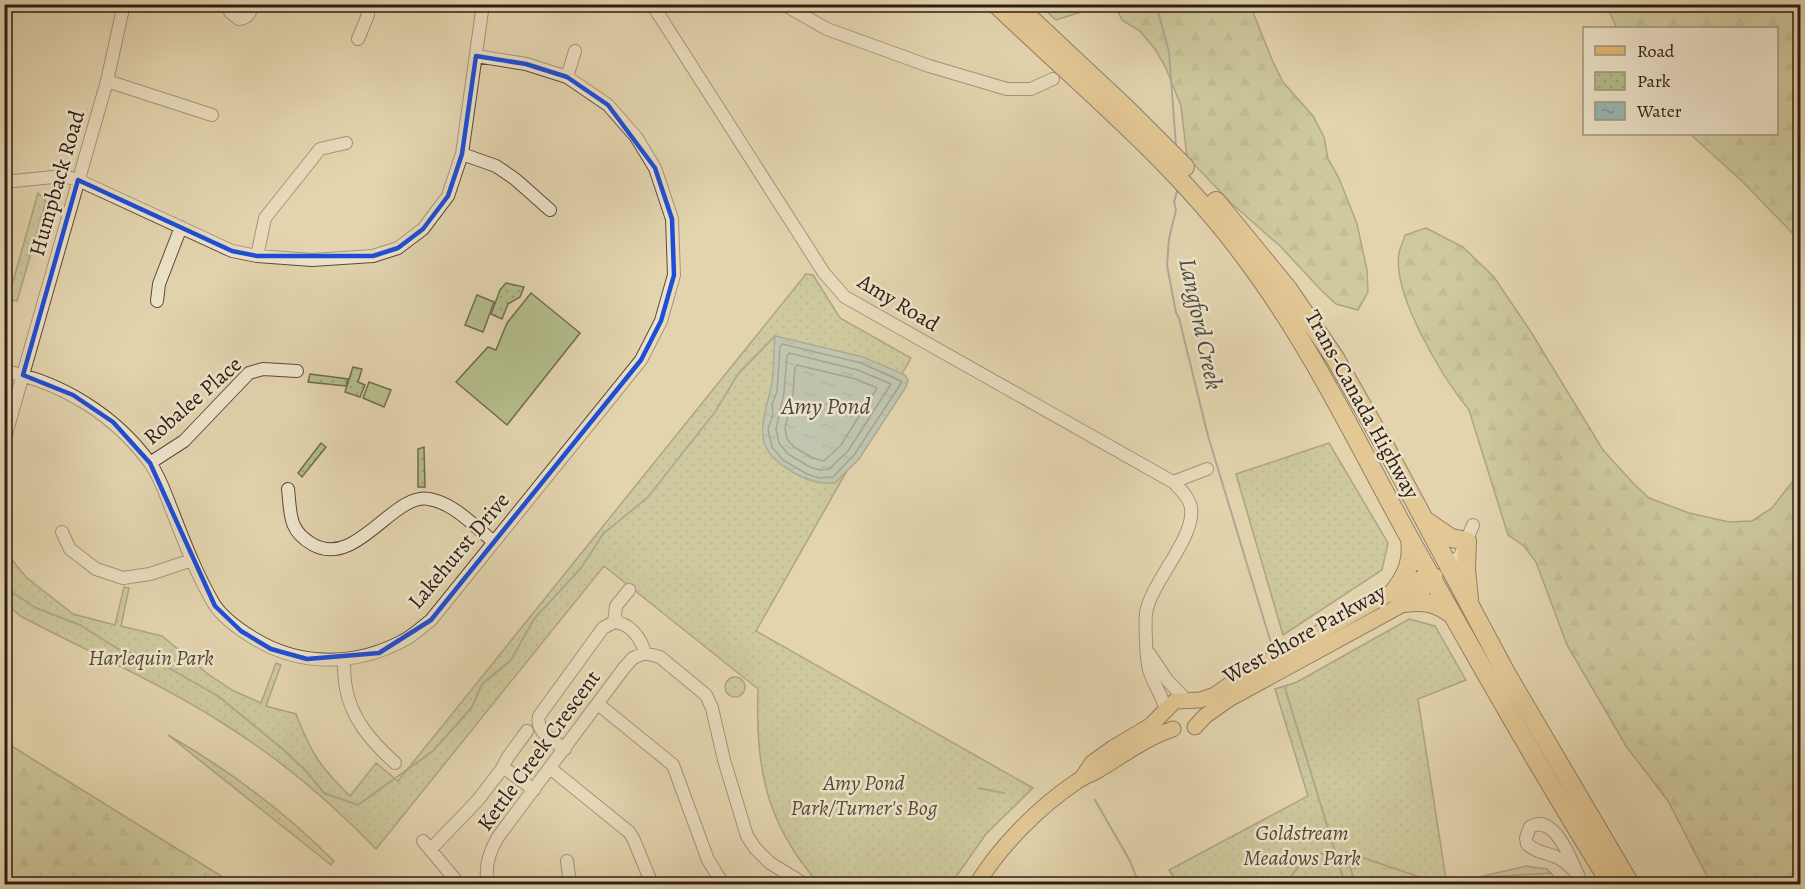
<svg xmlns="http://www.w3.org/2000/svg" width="1805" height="889" font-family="Alegreya,serif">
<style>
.grass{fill:#b3bd8b;stroke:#706c50;stroke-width:1.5}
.forest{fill:url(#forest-firs);stroke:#706c50;stroke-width:1.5}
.wetland{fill:url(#wetland-marsh);stroke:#706c50;stroke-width:1.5}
.park{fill:url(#park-dots);stroke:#706c50;stroke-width:1.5}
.water{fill:url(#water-ripples);stroke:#6d7973;stroke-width:1.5}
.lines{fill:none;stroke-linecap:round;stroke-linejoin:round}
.shore{stroke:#626a63;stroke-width:1.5}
.stream{stroke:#6d7973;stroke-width:2}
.minor-casing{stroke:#5a4a3a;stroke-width:14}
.major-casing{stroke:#2d1c14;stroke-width:17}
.highway-casing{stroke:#2d1c14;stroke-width:20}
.minor{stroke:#ede3ca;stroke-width:12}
.major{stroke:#e2ba77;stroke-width:15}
.highway{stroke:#e2ba77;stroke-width:18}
.marked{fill:none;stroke:#1d4ed8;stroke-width:4.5;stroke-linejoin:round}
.labels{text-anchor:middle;stroke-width:5;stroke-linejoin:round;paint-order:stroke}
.street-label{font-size:22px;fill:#2d1c14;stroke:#ede3ca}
.park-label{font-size:22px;font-style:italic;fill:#554c38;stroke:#ede3ca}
.water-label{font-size:24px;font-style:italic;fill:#4d4a43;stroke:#ede3ca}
</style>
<defs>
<pattern id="forest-firs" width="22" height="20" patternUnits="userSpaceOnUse" patternTransform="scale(1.5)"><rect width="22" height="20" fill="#b3bd8b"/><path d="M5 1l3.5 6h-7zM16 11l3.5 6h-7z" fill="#9aa277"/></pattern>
<pattern id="wetland-marsh" width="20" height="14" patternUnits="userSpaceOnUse" patternTransform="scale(1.5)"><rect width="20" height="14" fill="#b3bd8b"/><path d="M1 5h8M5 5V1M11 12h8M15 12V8" fill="none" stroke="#9aa277"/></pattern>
<pattern id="park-dots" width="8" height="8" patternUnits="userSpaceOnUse" patternTransform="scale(1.5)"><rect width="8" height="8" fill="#b3bd8b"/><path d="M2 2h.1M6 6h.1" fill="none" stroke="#9aa277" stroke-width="1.8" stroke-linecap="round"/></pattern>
<pattern id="water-ripples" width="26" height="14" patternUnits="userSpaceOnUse" patternTransform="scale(1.5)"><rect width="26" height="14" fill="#97b7b2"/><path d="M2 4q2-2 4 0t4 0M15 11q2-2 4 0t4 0" fill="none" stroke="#7c9490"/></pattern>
</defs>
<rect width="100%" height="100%" fill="#e3d4ae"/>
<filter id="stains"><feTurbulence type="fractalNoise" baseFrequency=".00333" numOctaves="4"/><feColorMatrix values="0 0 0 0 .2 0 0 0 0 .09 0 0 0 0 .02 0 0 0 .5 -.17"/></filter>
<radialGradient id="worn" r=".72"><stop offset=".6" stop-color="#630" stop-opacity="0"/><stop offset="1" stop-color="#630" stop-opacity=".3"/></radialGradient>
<path class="grass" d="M531,293L580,333L507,425L456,382L488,347L496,350L507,323Z
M477,295L494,302L483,332L465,325Z
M369,382L391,390L384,407L363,398Z"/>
<path class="forest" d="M1039,5H1104L1056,20Z
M1115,5H1250L1273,62L1283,82L1313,116L1324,137L1328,159L1339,178L1357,224L1367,270L1368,292L1358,310L1336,304L1321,290L1280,246L1230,202L1187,157L1181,106L1165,66L1155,49L1140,31L1122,20Z
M1606,5H1800V241L1743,182L1690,134H1776V28H1617Z
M1426,228L1463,247L1494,277L1531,332L1603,450L1634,484L1649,498L1689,513L1729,522L1752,521L1772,508L1800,472V884H1711L1668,801L1626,746L1567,645L1536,562L1524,546L1508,535L1469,410C1443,378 1392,295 1399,253C1400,247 1404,241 1405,235Z
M5,742L234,884H5Z"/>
<path class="wetland" d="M1359,844L1409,871L1448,881L1471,879L1526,866L1547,869L1559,884H1243Z"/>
<path class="park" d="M38,193L46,201L17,301L8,299Z
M806,274L813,275L840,318L911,358L756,631L1033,788L986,834L951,884H819C766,824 755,767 758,689L604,566L376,849C330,801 280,759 224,724C160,683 89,652 22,617L5,603L4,550L26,577L73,614L115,625L124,587L129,588L121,626L162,636L208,674L232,690L261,703L276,663L281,665L266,706L296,714C311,753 320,767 350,796L376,763L398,781Z
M506,283L524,287L520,297L508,304L502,319L491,314L500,290Z
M353,367L362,369L358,382L365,385L360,397L345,392Z
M310,374L348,379L346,386L308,382Z
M321,443L326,447L302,477L298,473Z
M1329,443L1388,543L1382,570L1283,635L1236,474Z
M424,447L425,487H418V449Z
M1409,619L1435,626L1466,680L1418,699L1446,879L1437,883L1346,852L1355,884H1178L1169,870L1308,796L1275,689L1297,682Z
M725 687a10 10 0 1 1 20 0a10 10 0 1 1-20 0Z
M168,735C229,770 284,811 334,861L331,865Z
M1551,873L1558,884H1468L1472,878Z"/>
<path class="water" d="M775,336L863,357L905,375L908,380L906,387L859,459L835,483C817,484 806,480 791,471C753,449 761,428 770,392C775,375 773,354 775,336Z"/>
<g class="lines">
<path class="shore" d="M782,344L861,363L901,381L900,385L854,455L833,477L819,478L807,474L783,460L772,447L768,429L773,415L772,404L777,392L780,347Z
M789,353L858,370L891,384L848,451L829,469L820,470L810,467L788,454L779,443L776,429L784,393L787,356Z
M797,365L856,379L877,388L841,445L824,461L813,458L794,447L787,439L785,428L793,394L795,367Z"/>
<path class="stream" d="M1156,4L1169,52L1176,146
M1178,188L1174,202L1176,210L1169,239L1167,265L1176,313L1179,318L1208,436L1271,643
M4,587L36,608L80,625L118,649L160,663L218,696L284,750L308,773L324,793L358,805L433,751L472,707L482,684L511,660L534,619L581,568L603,534L648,497L715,412L738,374L775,336
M1285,688L1345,884
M978,788L1004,793
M1095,800L1130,861L1139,884
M1281,884L1288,880L1303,861L1334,849"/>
<defs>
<path id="minor" d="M229,4L230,12L239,19C247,18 252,13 251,4
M652,4L824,273L845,297L1173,482C1180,489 1187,495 1190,504C1200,533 1151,581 1146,613C1145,623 1146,665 1150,673C1155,686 1163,697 1166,711
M783,4L827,29L929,66L1007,89H1031L1053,79
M358,39L368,15L367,4
M567,77L575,51
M107,81L212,115
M462,154L496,166L515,179L550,210
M4,182L63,176L78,180L232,251L257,256L312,260L373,256L398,248L423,229L448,196L462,154L483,4
M257,256L265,218L320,149L346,143
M157,301L159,284L181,227
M4,371C62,382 116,416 150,463C161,478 166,496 173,513C185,544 197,575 214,604C223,618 240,630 255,639C301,667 358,666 406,639C415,634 423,626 431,620L641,360L661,321L674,275L672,219L655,168L636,137L608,105L567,77L526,64L476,56
M4,441L107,81L124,4
M150,463L184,441L249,373L263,369L297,371
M1173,482L1207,469
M288,489C291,514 288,530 312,544C356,570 393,492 429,499C454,503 475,527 494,542
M62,532L70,549L96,569L123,578L150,574L192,560
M1448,567L1460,556L1473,525
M614,622L616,606L629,590
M1149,653L1167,680L1187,701
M344,660C344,669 344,679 346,688C351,719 373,743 395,763
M598,704L673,765L708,860L723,884
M565,749C553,740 535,732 539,716L603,628L614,622C630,623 641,638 645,653
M503,767L534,790
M550,768L629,832L633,838L652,884
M423,841L459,884
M430,850L478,800L501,770L508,757L527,731
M567,861L570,884
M1577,874C1571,867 1564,860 1554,856C1543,852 1536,852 1527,844L1526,838L1530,827C1556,811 1574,868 1582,884
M488,884C484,867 489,852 498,837L624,668L633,658L645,653L660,657L706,695L712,708L724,760L747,836L755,848L770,863L804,884"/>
<path id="major" d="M1195,727L1205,716L1229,699L1405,603L1424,588L1435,576
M1082,778L1092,763L1113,748L1150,726L1175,701L1200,700L1215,695L1242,676L1381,598L1420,579L1432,578
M977,884C1000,846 1039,807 1076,782C1084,776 1093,774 1100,769C1125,754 1146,738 1173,729"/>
<path id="highway" d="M996,4C1081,86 1174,161 1244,256C1310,343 1356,441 1409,537C1474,654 1540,771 1611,884
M1015,4L1127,109L1185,167
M1216,201L1288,289L1335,358L1386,448L1506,673L1630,884
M1426,521L1451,538L1467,541L1466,569L1469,599
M1393,593C1407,575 1413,561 1410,539
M1405,603C1425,600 1436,603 1453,615"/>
</defs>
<use href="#minor" class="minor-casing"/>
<use href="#major" class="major-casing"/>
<use href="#highway" class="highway-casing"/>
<use href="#minor" class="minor"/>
<use href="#major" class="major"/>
<use href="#highway" class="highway"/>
</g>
<path d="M0 0H1805V889H0ZM476,56L526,64L567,77L608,105L655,168L672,219L674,275L661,321L641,360L431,620L379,653L307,659L271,649L241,631L215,606L150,463L113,422L73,395L23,375L78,180L232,251L257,256H373L398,248L423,229L448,196L462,154Z" fill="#e3d4ae" fill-opacity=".55" fill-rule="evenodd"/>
<path class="marked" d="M476,56L526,64L567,77L608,105L655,168L672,219L674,275L661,321L641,360L431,620L379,653L307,659L271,649L241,631L215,606L150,463L113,422L73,395L23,375L78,180L232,251L257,256H373L398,248L423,229L448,196L462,154Z"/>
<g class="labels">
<g class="street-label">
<text transform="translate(56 183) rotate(-74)" y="8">Humpback Road</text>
<text transform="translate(899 302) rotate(31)" y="8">Amy Road</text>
<text transform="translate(192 400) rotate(-41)" y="8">Robalee Place</text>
<text transform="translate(1363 404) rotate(61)" y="8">Trans-Canada Highway</text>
<text transform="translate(458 550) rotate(-50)" y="8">Lakehurst Drive</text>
<text transform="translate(1304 633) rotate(-29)" y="8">West Shore Parkway</text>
<text transform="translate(538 750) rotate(-54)" y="8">Kettle Creek Crescent</text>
</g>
<g class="park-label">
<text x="151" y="665">Harlequin Park</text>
<text x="864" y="790">Amy Pond<tspan x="864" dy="25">Park/Turner's Bog</tspan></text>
<text x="1302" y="840">Goldstream<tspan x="1302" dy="25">Meadows Park</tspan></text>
</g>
<g class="water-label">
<text transform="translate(1201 324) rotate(78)" y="8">Langford Creek</text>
<text x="826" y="414">Amy Pond</text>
</g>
</g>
<rect width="1805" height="889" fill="none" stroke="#e3d4ae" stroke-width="24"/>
<rect x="6" y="6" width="1793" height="877" fill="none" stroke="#2d1c14" stroke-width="3"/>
<rect x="12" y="12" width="1781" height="865" fill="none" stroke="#2d1c14" stroke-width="1.5"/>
<rect x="1583" y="27" width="195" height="108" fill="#ede3ca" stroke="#a09381" stroke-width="1.5"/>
<rect x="1595" y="46" width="30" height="9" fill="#e2ba77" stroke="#a09381" stroke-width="1.5"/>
<text x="1637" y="57" font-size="18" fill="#2d1c14">Road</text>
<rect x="1595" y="72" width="30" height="18" fill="url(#park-dots)" stroke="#a09381" stroke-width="1.5"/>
<text x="1637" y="87" font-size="18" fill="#2d1c14">Park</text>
<rect x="1595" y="102" width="30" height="18" fill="url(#water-ripples)" stroke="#a09381" stroke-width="1.5"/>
<text x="1637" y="117" font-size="18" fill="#2d1c14">Water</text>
<rect width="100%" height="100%" filter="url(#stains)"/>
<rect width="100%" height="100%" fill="url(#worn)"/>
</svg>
